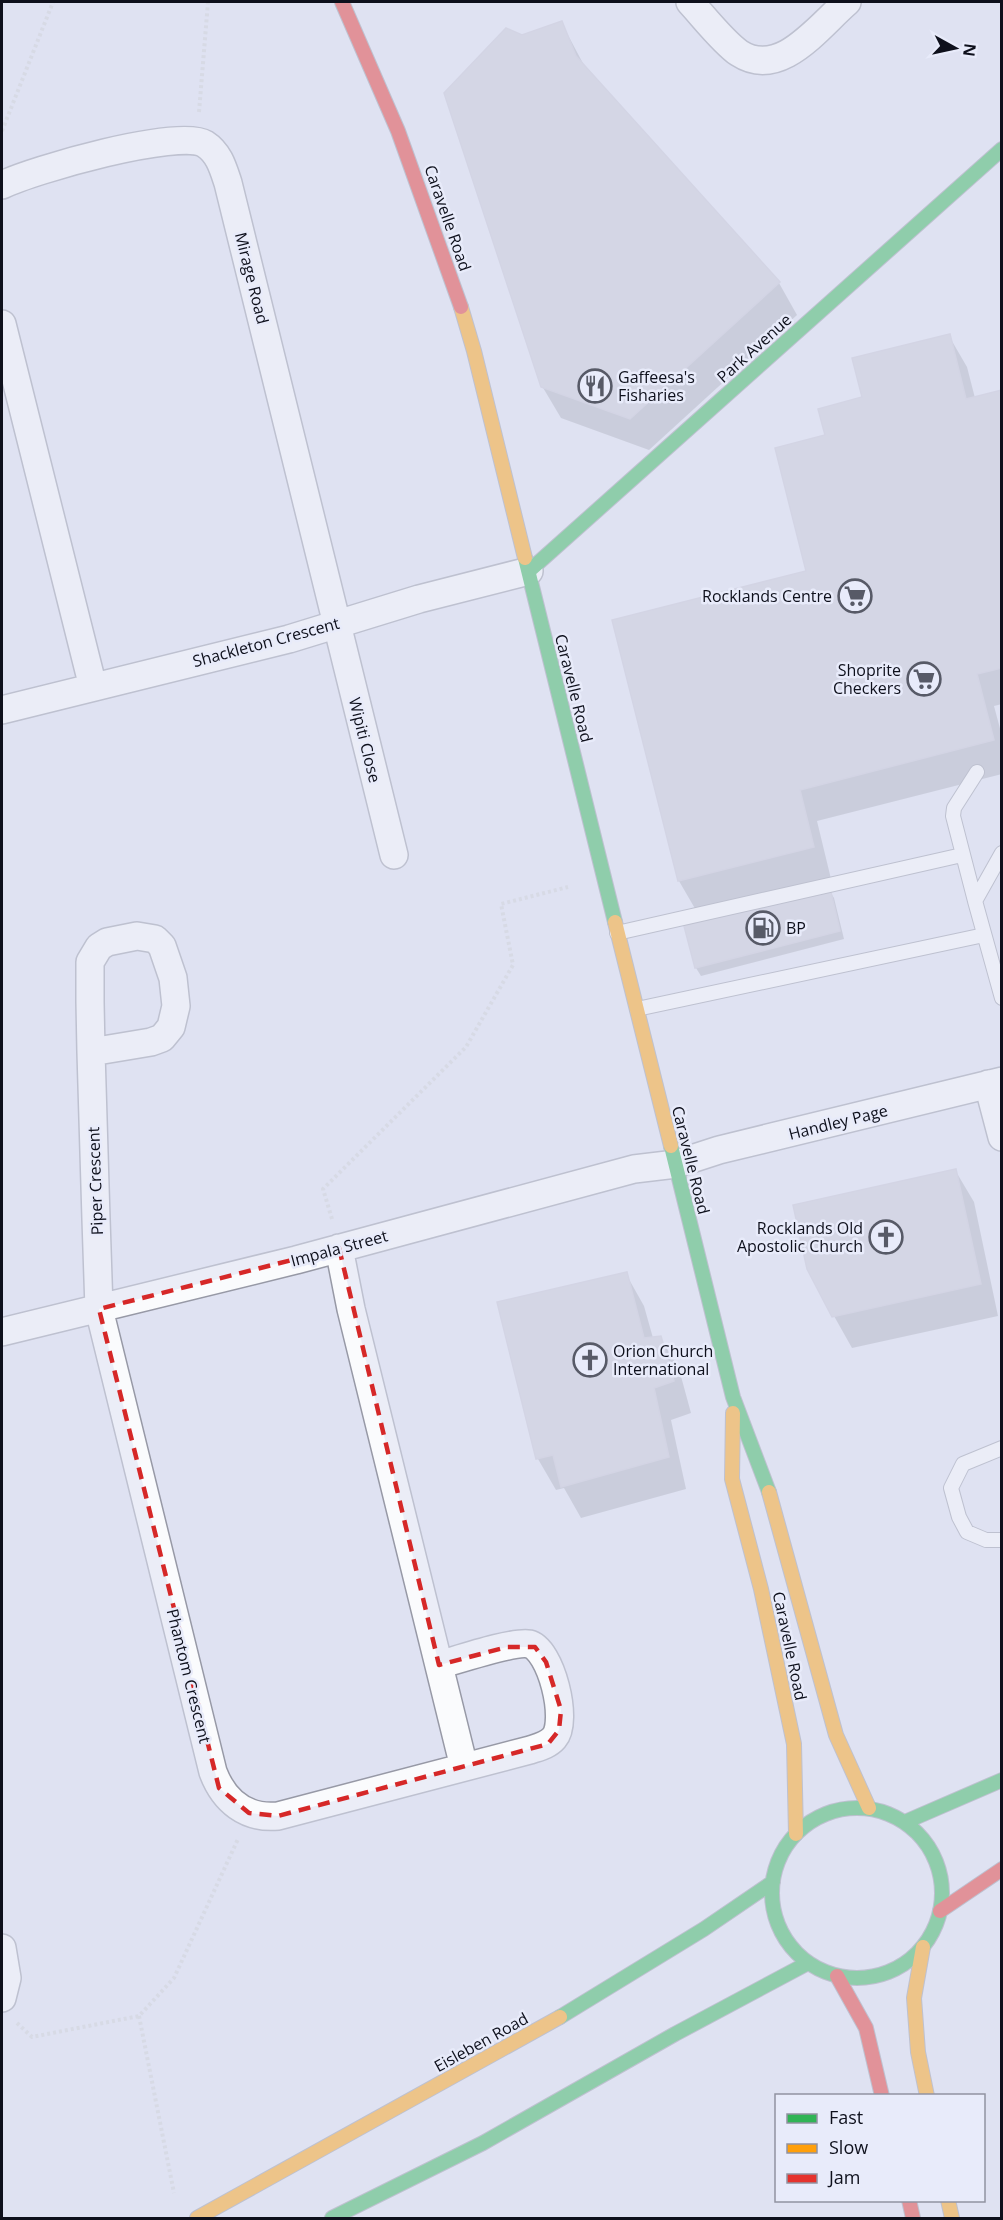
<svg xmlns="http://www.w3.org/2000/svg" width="1003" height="2220" font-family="'Open Sans',sans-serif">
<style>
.shadow{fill:#0003}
.building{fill:#c8c8d6;stroke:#c5c4d3;stroke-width:1.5}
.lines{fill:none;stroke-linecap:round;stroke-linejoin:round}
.lane-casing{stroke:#9799a6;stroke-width:16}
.street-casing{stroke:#9799a6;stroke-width:30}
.fast-casing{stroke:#9799a6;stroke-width:16}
.slow-casing{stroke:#9799a6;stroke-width:16}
.jam-casing{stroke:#9799a6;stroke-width:16}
.path{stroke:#cfd0d5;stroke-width:4;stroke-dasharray:3 3;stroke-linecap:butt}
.lane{stroke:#fafbfd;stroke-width:14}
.street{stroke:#fafbfd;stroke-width:27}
.fast{stroke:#30b455;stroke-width:14}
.slow{stroke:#ff9f0a;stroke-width:14}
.jam{stroke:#e5322d;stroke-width:14}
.marked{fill:none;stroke:#d62828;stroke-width:4.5;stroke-dasharray:12 8;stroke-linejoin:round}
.labels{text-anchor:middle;stroke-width:5;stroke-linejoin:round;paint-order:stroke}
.street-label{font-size:16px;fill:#0e101c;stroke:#e8ebfa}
.poi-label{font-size:16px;fill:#0e101c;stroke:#e8ebfa;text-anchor:start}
</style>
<rect width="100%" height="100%" fill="#dfe2f2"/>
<path class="shadow" d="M561,22L586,69L779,283L797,315L649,450L561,418L542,386L522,37Z
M949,336L967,367L975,398L1002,392V704L994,706L1002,736V774L817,821L831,879L697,912L679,881L614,621L808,572L826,436L864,398Z
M829,890L834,898L844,939L701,976L696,968Z
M955,1170L974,1202L998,1316L852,1348L834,1316Z
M626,1274L644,1306L653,1338L660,1337L679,1369L691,1413L671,1420L686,1489L581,1518L564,1488L556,1490L538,1459L499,1303Z"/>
<path class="building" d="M562,21L576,56L780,282L630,419L541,387L444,93L506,28L522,35Z
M950,334L966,399L1002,390V668L977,674L994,740L800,790L814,847L678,881L612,620L806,571L775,448L825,435L818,409L862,397L852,358Z
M830,888L840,931L695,968L684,926Z
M956,1169L981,1284L832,1317L807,1269L793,1205Z
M627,1272L644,1338L661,1336L674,1381L654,1388L669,1457L561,1487L553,1455L536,1459L497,1302Z"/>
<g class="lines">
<defs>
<path id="lane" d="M977,772L954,808L953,816L975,901L1002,853
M975,901L1002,998
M617,933L962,855
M637,1009L984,935
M1002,1448L963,1464L951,1488L959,1517L967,1532L986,1540H1002"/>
<path id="street" d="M690,2C703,16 723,42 739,53C780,80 818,27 847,2
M2,185C32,170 179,128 205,144C219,153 223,168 228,183L394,855
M2,324L93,687
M2,710L289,639L419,599L529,571
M91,1052L151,1042L162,1038L171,1027L176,1006L173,978L162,946L155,939L137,936L107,942L99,947L90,962V1002L91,1052L96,1219L99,1309L213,1772C224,1801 246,1819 278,1816L530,1750C539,1747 548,1745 554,1738C569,1721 551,1649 529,1644C513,1641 457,1660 439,1665
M988,1084L1002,1137
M339,1248L351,1309L464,1767
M2,1332L296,1260L634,1169L676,1164L719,1150L1002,1081
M2,1948L7,1978L2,1998"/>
<path id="fast" d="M525,558L615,922
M529,571L1002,149
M671,1146L733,1397L769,1492
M772 1893a85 85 0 1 1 170 0a85 85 0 1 1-170 0Z
M905,1822L1002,1780
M560,2017L704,1929L773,1882
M332,2218L483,2143L675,2034L808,1963"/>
<path id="slow" d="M461,307L474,351L525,558
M615,922L671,1146
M733,1413L732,1479L761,1589L794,1744L796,1834
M769,1492L836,1735L869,1808
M923,1947L914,1998L918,2052L927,2096
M948,2200L952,2218
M197,2218L560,2017"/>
<path id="jam" d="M342,2L398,131L461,307
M940,1911L1002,1869
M837,1976L866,2028L882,2096
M909,2200L913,2218"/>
</defs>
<use href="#lane" class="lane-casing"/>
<use href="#street" class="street-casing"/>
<use href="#fast" class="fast-casing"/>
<use href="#slow" class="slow-casing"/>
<use href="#jam" class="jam-casing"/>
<path class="path" d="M199,112L208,2
M2,131L53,2
M332,1219L323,1189L466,1047L513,965L501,904L568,887
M139,2016L174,2193
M17,2023L32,2037L139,2016L174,1978L238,1839"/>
<use href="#lane" class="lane"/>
<use href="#street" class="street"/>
<use href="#fast" class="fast"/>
<use href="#slow" class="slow"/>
<use href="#jam" class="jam"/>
</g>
<path d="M0 0H1003V2220H0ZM339,1248L439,1665L507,1647H535L546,1662L561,1710L559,1730L548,1744L278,1816L249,1813L219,1788L99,1309Z" fill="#dfe2f2" fill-opacity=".55" fill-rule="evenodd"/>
<path class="marked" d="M339,1248L439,1665L507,1647H535L546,1662L561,1710L559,1730L548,1744L278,1816L249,1813L219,1788L99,1309Z"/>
<defs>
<symbol id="restaurant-ring" viewBox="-11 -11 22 22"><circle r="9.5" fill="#e8ebfa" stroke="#575a67" stroke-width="1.5"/><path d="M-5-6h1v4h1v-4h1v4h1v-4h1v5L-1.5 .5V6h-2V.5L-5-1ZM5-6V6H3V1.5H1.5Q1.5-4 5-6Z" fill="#575a67"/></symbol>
<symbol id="supermarket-ring" viewBox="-11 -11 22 22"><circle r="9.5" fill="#e8ebfa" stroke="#575a67" stroke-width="1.5"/><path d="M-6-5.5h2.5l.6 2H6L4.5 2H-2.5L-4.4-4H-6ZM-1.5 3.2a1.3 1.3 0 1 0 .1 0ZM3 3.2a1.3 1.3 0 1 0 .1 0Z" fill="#575a67"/></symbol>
<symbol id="fuel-ring" viewBox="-11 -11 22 22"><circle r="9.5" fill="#e8ebfa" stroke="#575a67" stroke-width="1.5"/><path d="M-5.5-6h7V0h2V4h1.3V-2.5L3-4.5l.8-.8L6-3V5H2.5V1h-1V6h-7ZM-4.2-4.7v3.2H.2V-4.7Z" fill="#575a67"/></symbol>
<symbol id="church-ring" viewBox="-11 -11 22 22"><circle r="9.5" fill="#e8ebfa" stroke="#575a67" stroke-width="1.5"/><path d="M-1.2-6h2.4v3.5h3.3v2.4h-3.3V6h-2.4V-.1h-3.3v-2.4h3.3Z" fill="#575a67"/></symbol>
</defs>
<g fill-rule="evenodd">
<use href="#restaurant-ring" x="576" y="367" width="38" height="38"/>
<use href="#supermarket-ring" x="836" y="577" width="38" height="38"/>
<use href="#supermarket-ring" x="905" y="660" width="38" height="38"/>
<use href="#fuel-ring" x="744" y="909" width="38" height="38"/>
<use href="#church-ring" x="867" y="1218" width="38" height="38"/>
<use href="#church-ring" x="571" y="1341" width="38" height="38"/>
</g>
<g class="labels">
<g class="street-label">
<text transform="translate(448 218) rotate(71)" y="6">Caravelle Road</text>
<text transform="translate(252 278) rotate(76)" y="6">Mirage Road</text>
<text transform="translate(754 348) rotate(-42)" y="6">Park Avenue</text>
<text transform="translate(266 642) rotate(-15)" y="6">Shackleton Crescent</text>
<text transform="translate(574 688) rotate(76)" y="6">Caravelle Road</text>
<text transform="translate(365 740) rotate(76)" y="6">Wipiti Close</text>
<text transform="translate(838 1122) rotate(-14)" y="6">Handley Page</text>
<text transform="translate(691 1160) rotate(76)" y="6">Caravelle Road</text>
<text transform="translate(95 1181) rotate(-92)" y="6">Piper Crescent</text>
<text transform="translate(339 1248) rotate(-15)" y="6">Impala Street</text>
<text transform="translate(790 1646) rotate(78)" y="6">Caravelle Road</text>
<text transform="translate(189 1676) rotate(76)" y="6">Phantom Crescent</text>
<text transform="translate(481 2042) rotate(-29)" y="6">Eisleben Road</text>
</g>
<g class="poi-label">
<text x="618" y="383">Gaffeesa's<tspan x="618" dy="18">Fisharies</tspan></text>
<text x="832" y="602" text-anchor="end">Rocklands Centre</text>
<text x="901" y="676" text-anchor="end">Shoprite<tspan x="901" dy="18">Checkers</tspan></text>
<text x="786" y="934">BP</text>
<text x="863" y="1234" text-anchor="end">Rocklands Old<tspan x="863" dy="18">Apostolic Church</tspan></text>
<text x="613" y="1357">Orion Church<tspan x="613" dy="18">International</tspan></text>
</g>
</g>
<rect width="1003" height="2220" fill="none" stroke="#0e101c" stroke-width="6"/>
<rect x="775" y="2094" width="210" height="108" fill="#e8ebfa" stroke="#9193a1" stroke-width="1.5"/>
<rect x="787" y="2114" width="30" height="9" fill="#30b455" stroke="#9193a1" stroke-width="1.5"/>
<text x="829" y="2124" font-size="18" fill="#0e101c">Fast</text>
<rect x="787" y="2144" width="30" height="9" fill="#ff9f0a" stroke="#9193a1" stroke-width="1.5"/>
<text x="829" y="2154" font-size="18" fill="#0e101c">Slow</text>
<rect x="787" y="2174" width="30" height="9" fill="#e5322d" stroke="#9193a1" stroke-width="1.5"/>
<text x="829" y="2184" font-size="18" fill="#0e101c">Jam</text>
<g transform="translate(955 48) rotate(98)" stroke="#e8ebfa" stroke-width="4.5" paint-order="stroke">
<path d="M0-4.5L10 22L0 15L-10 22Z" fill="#0e101c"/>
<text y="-9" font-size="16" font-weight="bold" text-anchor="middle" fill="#0e101c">N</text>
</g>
</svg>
